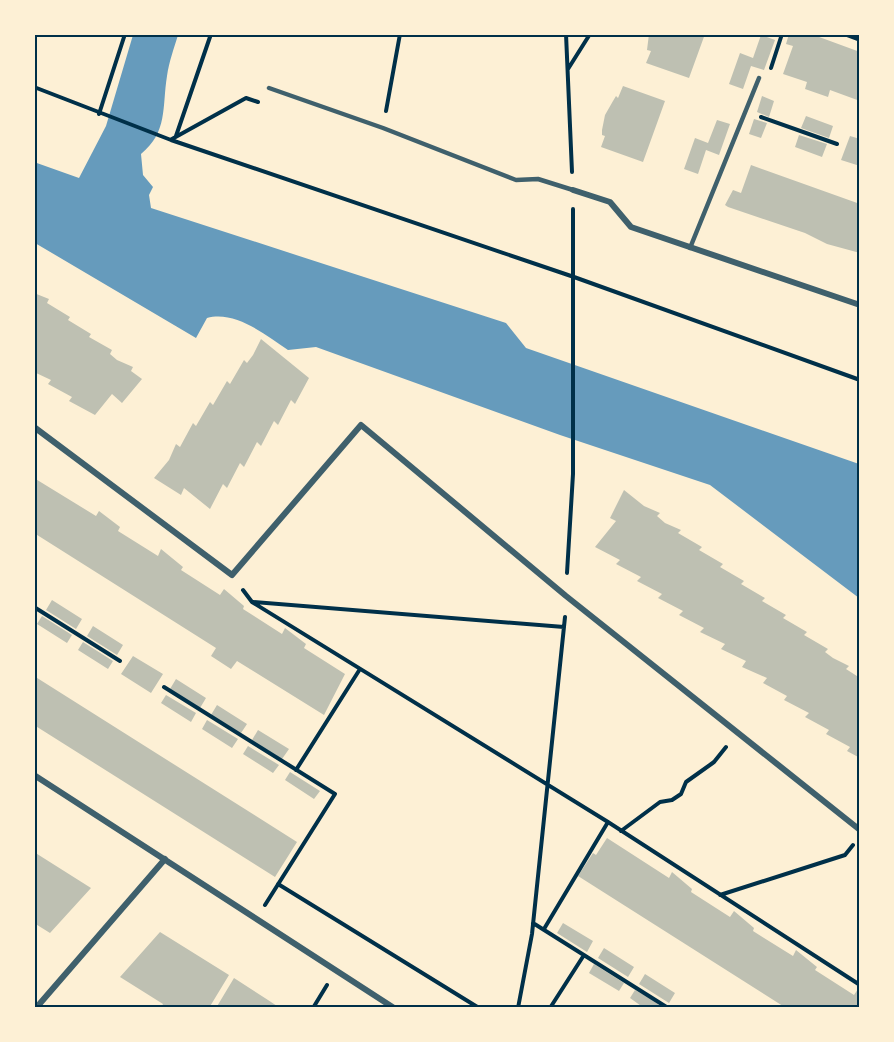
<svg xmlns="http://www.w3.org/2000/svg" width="894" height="1042" font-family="'Times New Roman',serif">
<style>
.water{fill:#669bbc}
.building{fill:#bec0b2}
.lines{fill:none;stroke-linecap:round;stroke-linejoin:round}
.path{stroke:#003049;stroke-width:4}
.service{stroke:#3f606c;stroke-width:4.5}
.minor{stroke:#3f606c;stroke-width:6}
.neatline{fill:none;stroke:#003049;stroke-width:2}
</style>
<rect width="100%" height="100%" fill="#fdf0d5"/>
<path class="water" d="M133,35H178C174,48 169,62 167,76C162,107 168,132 141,154L143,175L153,187L149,195L151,208L506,323L526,348L859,464V598L710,485L560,435L316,347L288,350C266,335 235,310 207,318L196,338L35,243L34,162L79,178L106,126Z"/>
<path class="building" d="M649,34H705L689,78L646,63L651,51L647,50Z
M789,34H811L860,52V101L830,90L828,97L805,89L807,82L783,74L793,46L786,44Z
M761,35L775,40L764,70L751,66L743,89L729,84L740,53L753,58Z
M623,86L665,101L643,162L601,147L605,136L602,135V130L605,115L613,101L616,96L618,98Z
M762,96L774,101L769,117L757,112Z
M806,116L833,126L829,138L801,128Z
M754,119L767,123L761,138L749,134Z
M717,120L730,124L719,155L706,150L698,174L684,169L695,138L708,143Z
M799,135L827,144L822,157L795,147Z
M850,136L860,139V166L841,160Z
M751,165L860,204V253L827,244L805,233L728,207L725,205L733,190L741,193Z
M34,293L49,299L47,303L70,317L68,320L91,334L89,337L112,350L110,354L117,360L133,367L131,371L142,379L122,403L112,394L95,415L69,401L72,397L48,384L51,380L34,372Z
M261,339L309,378L295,404L291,400L278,425L274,421L261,446L257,442L244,467L240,463L227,488L223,484L210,509L184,488L181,495L154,478L169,460L176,444L180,447L193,423L196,426L210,402L213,405L227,381L230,384L244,360L247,363L253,355Z
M34,478L96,516L99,511L120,527L118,531L158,556L161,549L183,567L181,570L220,595L224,589L244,606L243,609L282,634L285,628L306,644L304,648L345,674L324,715L237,661L231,669L211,656L216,648L34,533Z
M624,490L644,506L660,513L657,516L665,523L681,530L678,533L702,547L699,550L723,564L720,567L744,581L741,584L765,598L762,601L786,615L783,618L807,632L804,635L828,649L825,652L833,658L849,666L846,669L860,678V758L847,751L850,747L826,734L829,730L805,717L809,713L784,700L787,696L763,683L767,678L742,667L746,661L721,649L725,644L700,632L704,628L679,615L683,611L658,598L662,594L637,581L641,577L616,564L620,560L595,547L616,521L610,518Z
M52,600L82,619L76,629L46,610Z
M42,616L72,635L67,643L37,624Z
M93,626L123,645L117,655L87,636Z
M83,642L113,661L108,669L78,650Z
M133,656L163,674L151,693L121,674Z
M34,676L297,842L275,877L34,725Z
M176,679L206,698L200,708L170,689Z
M166,695L196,713L191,722L161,703Z
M217,705L247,724L241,733L211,715Z
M207,720L238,739L232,748L202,729Z
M258,730L289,749L282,759L252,740Z
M248,746L279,765L273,773L243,754Z
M290,772L320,791L314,799L285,780Z
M607,838L669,878L672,872L692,889L691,892L730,917L734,911L754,928L753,931L793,956L796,950L817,967L815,970L854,995L858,989L860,1008H786L578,876L593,853L596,855Z
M34,852L91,888L50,933L34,923Z
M563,923L593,941L587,952L557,933Z
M160,932L229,975L209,1008H161L163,1004L120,977Z
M604,948L634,967L628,977L598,958Z
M594,964L624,983L619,991L589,973Z
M645,974L675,993L669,1003L639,984Z
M234,978L268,1000L280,1008H216Z
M635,990L651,999L663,1008H644L630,998Z"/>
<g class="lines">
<path class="path" d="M566,34L572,172
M844,34L860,40
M771,68L782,34
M568,69L590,34
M34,87L171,140L574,277L860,380
M386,111L400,34
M99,114L125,34
M761,117L837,144
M176,136L211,34
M172,139L246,98L258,102
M567,573L573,474V209
M243,590L252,602L608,822L860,985
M253,602L564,627
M34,607L120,661
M164,687L335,794L265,905
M296,770L360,669
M621,831L660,802L672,800L681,794L686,782L714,762L726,747
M278,884L479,1008
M720,895L845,855L853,845
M533,923L668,1008
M544,929L608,822
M313,1008L327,985
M518,1008L532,934L565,617
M550,1008L584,955"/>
<path class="service" d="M269,88L383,128L516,180L538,179L573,190
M690,248L759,78"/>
<path class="minor" d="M573,190L610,202L631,227L860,305
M34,427L232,575L361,425L566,596L860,830
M34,775L394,1008
M36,1008L165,859"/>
</g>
<rect width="894" height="1042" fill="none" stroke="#fdf0d5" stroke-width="72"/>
<rect x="36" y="36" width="822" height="970" class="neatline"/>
</svg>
